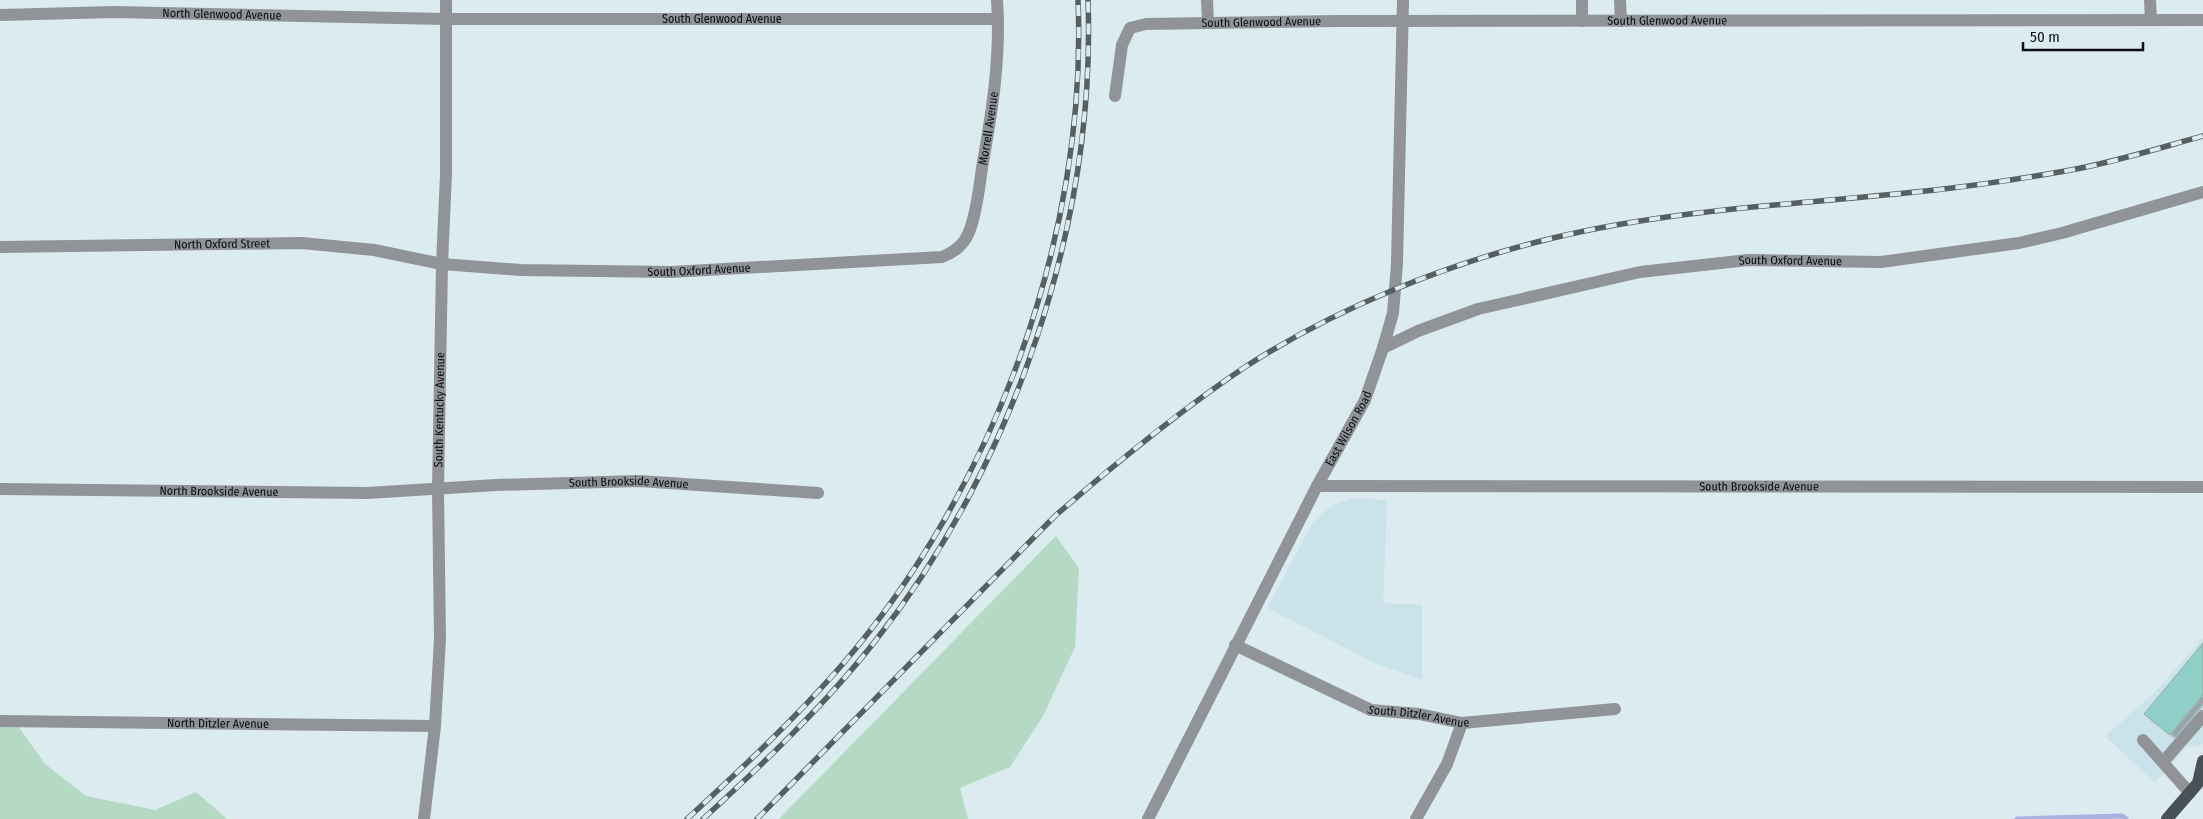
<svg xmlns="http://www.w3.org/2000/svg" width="2203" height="819" font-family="'Fira Sans Condensed',sans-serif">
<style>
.built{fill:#cae2e9}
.green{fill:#b4dac3}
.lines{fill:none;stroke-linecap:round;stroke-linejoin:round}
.stream{stroke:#a8b2df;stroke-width:5}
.building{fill:#90cfc8;stroke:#9aa8a6;filter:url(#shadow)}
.minor{stroke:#909498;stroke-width:12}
.major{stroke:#495056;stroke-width:12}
.rail-casing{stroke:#565f61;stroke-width:5.5}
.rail{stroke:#dcebef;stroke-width:4;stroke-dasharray:11;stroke-linecap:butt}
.labels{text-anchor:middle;stroke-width:5;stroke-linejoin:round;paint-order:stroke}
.street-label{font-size:12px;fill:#080d0f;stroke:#dcebef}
</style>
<defs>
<filter id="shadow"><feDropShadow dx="5.5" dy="3" stdDeviation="1" flood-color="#0004"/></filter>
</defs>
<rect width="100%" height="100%" fill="#dcebef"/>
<path class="built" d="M1353,498L1387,500L1383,603L1422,605V680L1377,664L1267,608L1313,522L1333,505Z
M2203,638V743L2200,747L2188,746L2155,783L2105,736L2155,692Z"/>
<path class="green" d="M1056,536L1079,568L1075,647L1043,716L1010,767L960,788L968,819H779Z
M0,720L16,723L45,764L86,796L155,810L196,792L227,819H0Z"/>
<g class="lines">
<path class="stream" d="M2017,819L2122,816L2126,819"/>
</g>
<path class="building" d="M2203,643V695L2170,735L2144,714Z"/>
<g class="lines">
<g class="minor">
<path d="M1207,0L1208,23"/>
<path d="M1582,0V21"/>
<path d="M1620,0L1621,21"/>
<path d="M2150,0L2151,20"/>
<path id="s1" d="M0,15L114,12L446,19H998"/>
<path id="s2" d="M1115,96L1122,45L1130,28L1146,24L1337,21L2203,20"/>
<path id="s3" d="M0,247L302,243L374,250L442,264L521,270L671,272L942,257C955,252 964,245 969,232C977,212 979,188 982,168C992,112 1001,57 997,0"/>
<path id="s4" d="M1383,348L1418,331L1478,309L1640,272L1748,260L1881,262L2019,243L2062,233L2203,192"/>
<path id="s5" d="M1317,486L2203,487"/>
<path id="s6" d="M0,489L367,493L496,485L639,481L818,493"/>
<path id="s7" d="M1235,645L1371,710L1419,714L1462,723L1615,709"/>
<path id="s8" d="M0,721L435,726"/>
<path d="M2143,740L2190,793"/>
<path d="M2163,762L2203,716"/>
<path id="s9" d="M424,819L435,726L440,639L438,489L442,264L446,174V0"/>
<path id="s10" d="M1148,819L1317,486L1365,400L1383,348L1393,313L1397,264L1403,0"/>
<path d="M1416,819L1447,764L1462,723"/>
</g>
<path class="major" d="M2167,819L2198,783L2203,761"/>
<defs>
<path id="rail" d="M687,819C740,770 793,721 841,666C994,489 1088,235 1078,0
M703,819C764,763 825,705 876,640C1014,465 1096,222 1088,0
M757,819L1055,516C1116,463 1178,412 1245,367C1338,307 1446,264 1553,238C1678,208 1808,204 1935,190C1980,185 2026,178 2071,170C2115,162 2159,148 2203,136"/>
</defs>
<use href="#rail" class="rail-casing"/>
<use href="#rail" class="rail"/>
</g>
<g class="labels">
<g class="street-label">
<text dy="4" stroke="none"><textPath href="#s1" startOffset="222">North Glenwood Avenue</textPath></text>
<text dy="4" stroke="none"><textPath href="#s1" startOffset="722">South Glenwood Avenue</textPath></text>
<text dy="4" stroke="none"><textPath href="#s2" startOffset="608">South Glenwood Avenue</textPath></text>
<text dy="4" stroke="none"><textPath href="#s2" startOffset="202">South Glenwood Avenue</textPath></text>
<text dy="4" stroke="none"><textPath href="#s3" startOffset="1088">Morrell Avenue</textPath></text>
<text dy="4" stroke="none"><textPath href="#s3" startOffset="222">North Oxford Street</textPath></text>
<text dy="4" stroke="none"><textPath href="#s4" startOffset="420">South Oxford Avenue</textPath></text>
<text dy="4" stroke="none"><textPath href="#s3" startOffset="701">South Oxford Avenue</textPath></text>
<text dy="4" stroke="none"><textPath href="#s9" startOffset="410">South Kentucky Avenue</textPath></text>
<text dy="4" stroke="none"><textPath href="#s10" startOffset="439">East Wilson Road</textPath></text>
<text dy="4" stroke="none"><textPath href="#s6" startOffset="629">South Brookside Avenue</textPath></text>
<text dy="4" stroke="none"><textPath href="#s5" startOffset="442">South Brookside Avenue</textPath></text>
<text dy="4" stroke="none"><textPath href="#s6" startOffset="219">North Brookside Avenue</textPath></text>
<text dy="4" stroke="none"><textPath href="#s7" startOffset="199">South Ditzler Avenue</textPath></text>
<text dy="4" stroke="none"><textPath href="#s8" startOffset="218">North Ditzler Avenue</textPath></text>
</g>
</g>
<path d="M2023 42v8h120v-8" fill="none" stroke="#080d0f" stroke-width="2.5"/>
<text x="2030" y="42" font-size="15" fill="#080d0f" stroke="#dcebef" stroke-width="4" paint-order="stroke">50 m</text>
</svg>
